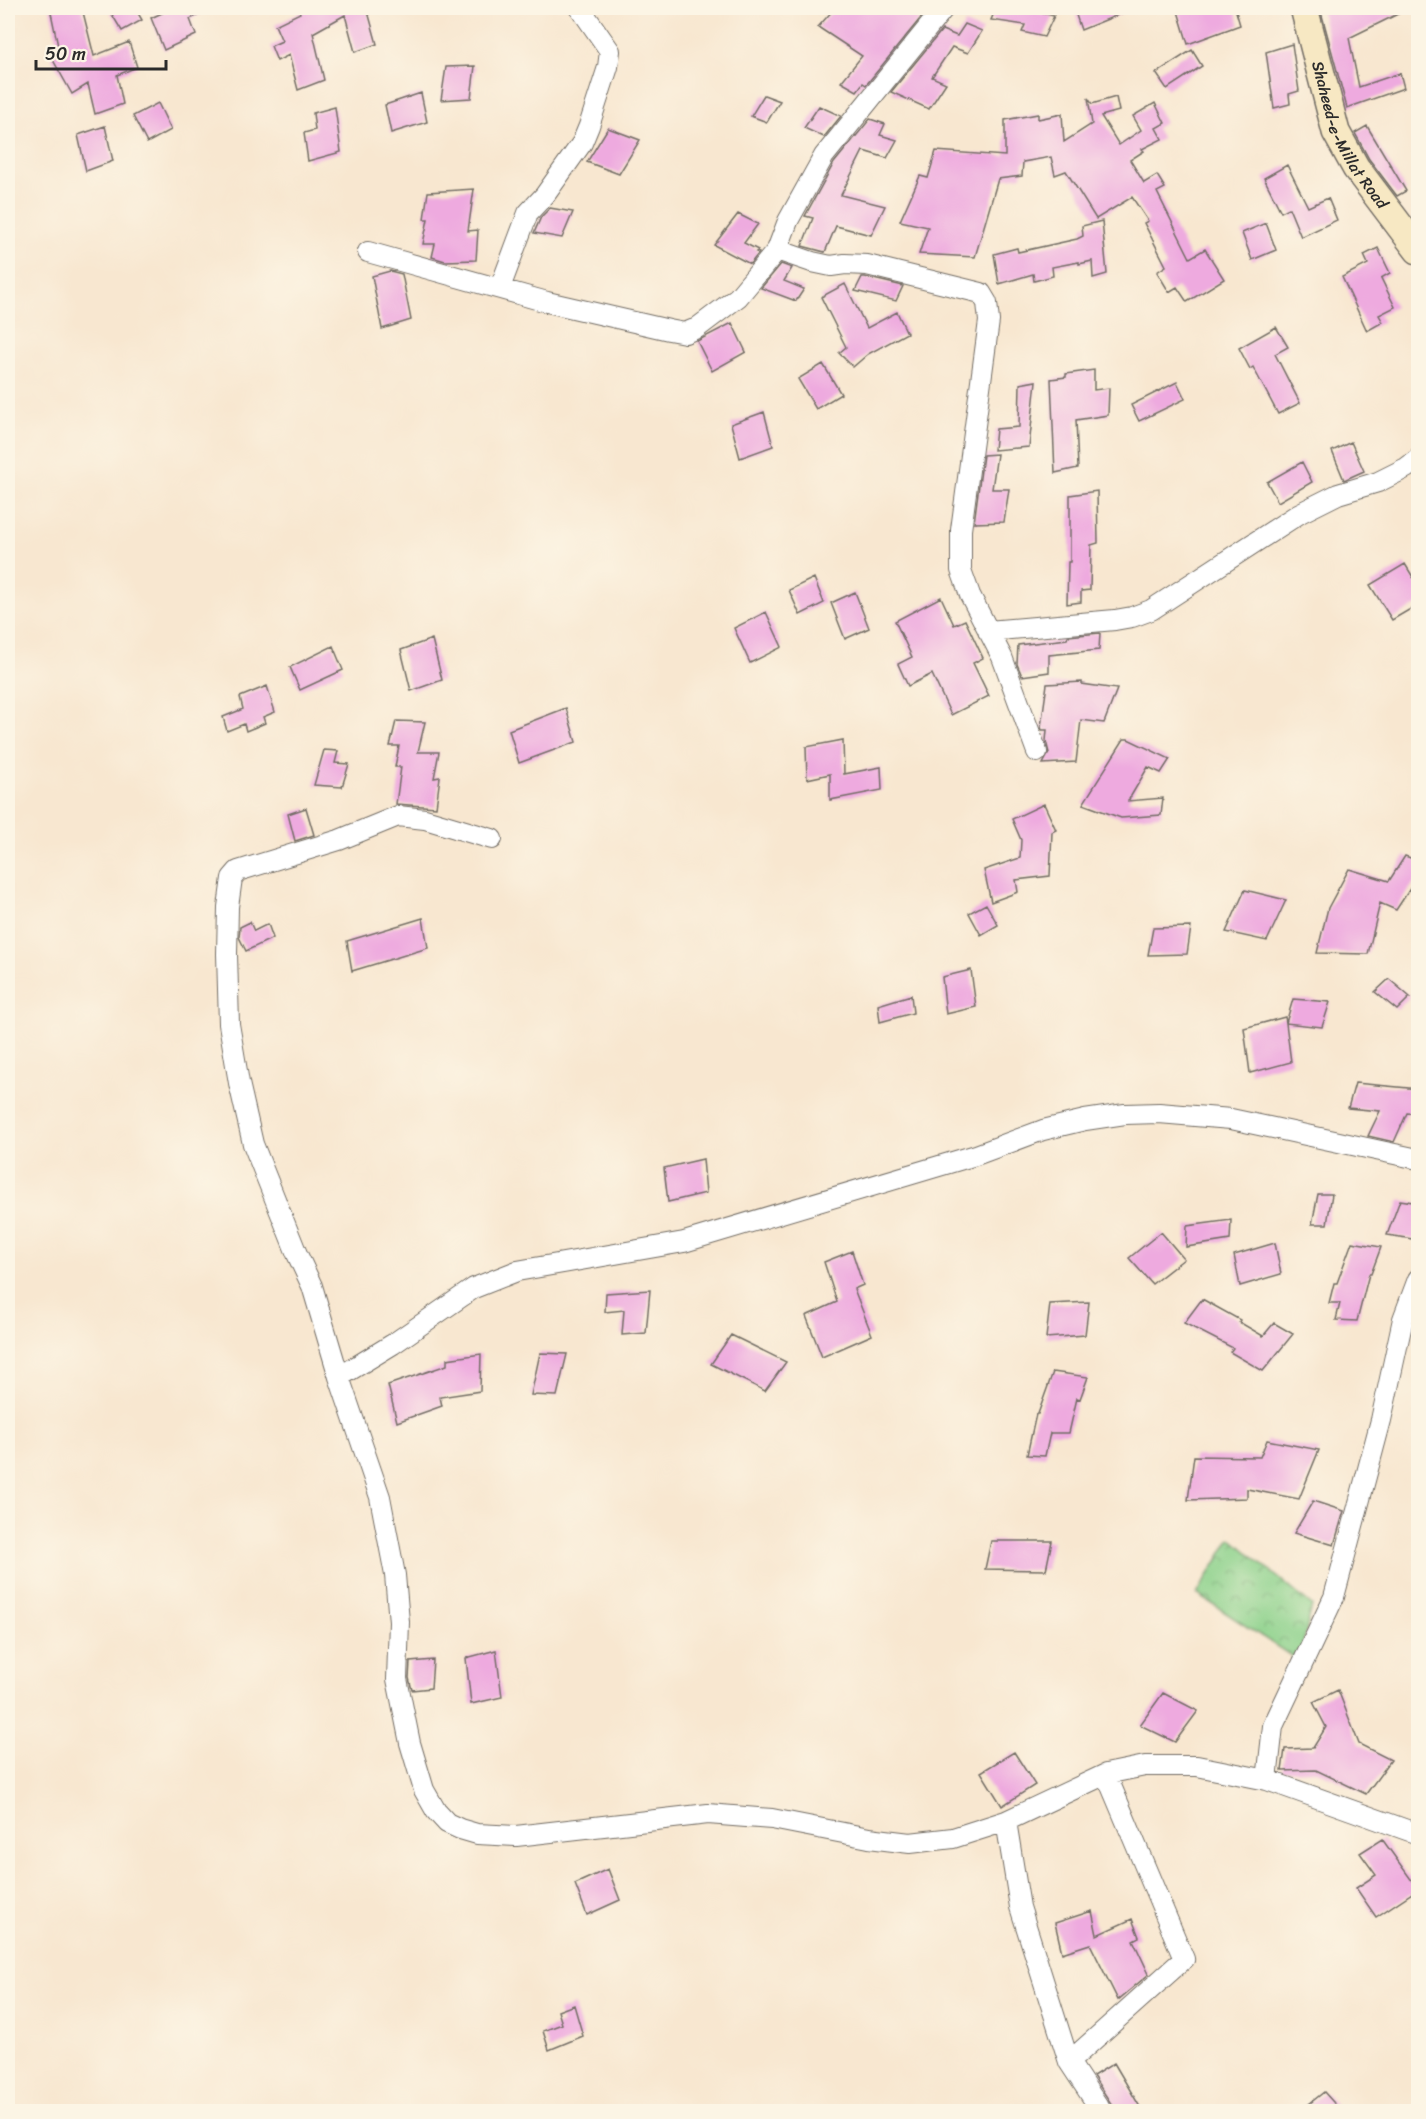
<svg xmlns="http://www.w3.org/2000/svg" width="1426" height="2119" font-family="Sriracha,sans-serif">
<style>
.park{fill:url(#park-crowns);stroke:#5c7e5b;stroke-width:1.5}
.building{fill:#eeaadf}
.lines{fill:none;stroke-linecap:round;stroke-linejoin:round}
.street-casing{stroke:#736d65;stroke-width:22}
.secondary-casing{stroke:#736d65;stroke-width:30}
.street{stroke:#fff;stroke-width:20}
.secondary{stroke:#f7e8c3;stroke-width:27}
.labels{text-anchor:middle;stroke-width:5;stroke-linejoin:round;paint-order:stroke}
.street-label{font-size:16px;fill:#2b2b2b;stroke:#fcf5e5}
</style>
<defs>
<pattern id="park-crowns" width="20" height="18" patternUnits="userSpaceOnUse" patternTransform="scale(1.5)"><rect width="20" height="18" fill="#8cd18b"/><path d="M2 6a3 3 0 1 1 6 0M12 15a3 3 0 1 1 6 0" fill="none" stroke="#73aa72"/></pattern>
</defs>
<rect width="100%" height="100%" fill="#fcf5e5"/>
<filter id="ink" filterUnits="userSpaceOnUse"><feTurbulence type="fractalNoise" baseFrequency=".0167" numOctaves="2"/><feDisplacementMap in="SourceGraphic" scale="12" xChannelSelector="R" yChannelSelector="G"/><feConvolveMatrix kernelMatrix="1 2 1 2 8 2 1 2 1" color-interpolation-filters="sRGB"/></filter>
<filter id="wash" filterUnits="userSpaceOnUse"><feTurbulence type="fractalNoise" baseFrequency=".008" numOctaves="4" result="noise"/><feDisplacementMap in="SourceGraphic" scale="24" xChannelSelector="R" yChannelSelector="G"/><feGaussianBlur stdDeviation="1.35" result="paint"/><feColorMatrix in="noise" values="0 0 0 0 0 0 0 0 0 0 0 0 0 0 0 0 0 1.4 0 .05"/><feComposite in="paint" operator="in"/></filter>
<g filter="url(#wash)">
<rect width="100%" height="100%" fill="#f8e7d0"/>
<path class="park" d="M1231,1538L1312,1606L1299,1661L1197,1594Z"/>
<g id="blocks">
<path class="building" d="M50,8H82L94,56L129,42L137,67L117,75L123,104L95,114L88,84L72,94L48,51L58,46Z
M108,8H135L142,20L122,31Z
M173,8H214L190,19L196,35L164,50L151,18Z
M298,8H367L377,44L355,52L345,15L313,33L324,80L298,90L289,55L277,61L271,46L282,41L275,25L300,13Z
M835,8H929L866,85L863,83L857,91L841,82L862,56L818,27Z
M996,8L1031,13L1032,11L1054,16L1044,37L1022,32L1025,25L991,20Z
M1086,8H1135L1081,30L1075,12Z
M1177,8H1235L1240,25L1188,44Z
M1320,8H1410L1349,38L1359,87L1400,73L1404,88L1347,108Z
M965,24L982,31L968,53L952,47L932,77L946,83L929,109L891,92L942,30L957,36Z
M1292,44L1299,91L1289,94L1290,104L1274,108L1266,52Z
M1192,50L1202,66L1167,89L1156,73Z
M475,66L471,98L441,100L446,67Z
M421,93L427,122L391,133L385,105Z
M764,95L780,101L767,122L751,116Z
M1116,97L1119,111L1101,116L1119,145L1141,130L1133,116L1155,103L1165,123L1156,128L1162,139L1142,149L1144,151L1130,160L1144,183L1157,175L1165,188L1157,192L1190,258L1205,249L1224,279L1187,302L1177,287L1169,292L1157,272L1166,266L1144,223L1148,221L1132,197L1096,219L1066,171L1055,175L1051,157L1023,162L1022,176L998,179L975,257L919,254L928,227L900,221L920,176L928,178L936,151L1005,156V120L1038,114V119L1062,114L1064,142L1092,124L1088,98L1092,104Z
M158,103L171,130L147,143L133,116Z
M819,106L841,116L824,137L804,128Z
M335,107L341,152L308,161L304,133L315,130L313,113Z
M870,119L885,124L880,135L897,140L887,158L863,151L841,195L885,206L871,235L836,226L825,252L802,246L813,218L805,216L834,163Z
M105,126L113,161L86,171L78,135Z
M1367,126L1406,191L1397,196L1369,159L1355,133Z
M608,128L640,140L619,174L587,162Z
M1287,165L1308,207L1328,198L1337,220L1301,237L1289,208L1281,212L1264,178Z
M474,189L468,231L478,230L476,260L445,261L432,257L435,244H423L428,219H424L428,192Z
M550,208L573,212L562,238L534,233L541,217Z
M738,214L758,224L744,243L758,250L756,252L759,253L750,264L714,245Z
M1102,221L1107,274L1093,278L1092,261L1079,264V262L1052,267L1053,276L1034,281L1033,274L999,284L994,254L1017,248L1018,252L1077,239L1083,236L1082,226Z
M1266,223L1276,250L1252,260L1242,233Z
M1378,248L1390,273L1381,278L1395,307L1379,315L1383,322L1367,331L1342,277L1368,264L1364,255Z
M781,264L792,268L784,281L804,289L796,301L761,288Z
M390,271L402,274L411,320L382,329L372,276Z
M862,277H865L903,286L896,301L855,291Z
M845,284L867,328L897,312L907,333L868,354L853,367L839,353L846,347L821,297Z
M732,323L746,352L712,371L697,341Z
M1276,327L1288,347L1275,354L1300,403L1278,414L1253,367L1250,369L1239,348Z
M823,364L841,394L816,409L798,379Z
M1094,370V390L1109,388L1108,415L1076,420L1078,468L1055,473L1051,379L1066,377V374Z
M1036,381L1029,447L994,450L996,429L1019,427L1020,384Z
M1177,382L1185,399L1139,421L1131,405Z
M764,412L773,446L740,458L731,424Z
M1351,442L1364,471L1344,480L1332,451Z
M997,454L992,489H1009L1004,522L974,523L983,455Z
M1302,462L1312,482L1278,502L1267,482Z
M1097,491L1098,543L1091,545L1090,590L1081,591V602L1067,604L1068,562H1070V495Z
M1405,564L1419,587V604L1392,620L1370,585Z
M814,578L824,603L800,615L789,590Z
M855,592L869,628L845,639L831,603Z
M941,597L954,625L965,620L983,658L973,663L989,696L951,715L932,674L908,686L898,664L912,657L895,621Z
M766,612L782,647L750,663L734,628Z
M1100,633L1099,650L1049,655V672L1022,676L1017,664L1018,645L1067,639L1068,636Z
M432,639L442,680L411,691L401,650Z
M333,646L343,670L300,690L290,667Z
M1082,682V684L1117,689L1104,723L1081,720L1076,762L1043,764L1049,753L1046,741L1047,730H1042L1041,727L1047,684Z
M267,686L275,712L263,717L265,723L246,731L244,724L227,731L223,717L243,709L240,697Z
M566,708L576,742L519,763L509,730Z
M396,721L425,722L418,752H439L434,778L440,777L436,807L396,804L401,767H395L399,746H390Z
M1124,739H1128L1170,759L1161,773L1148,767L1128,801L1163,798L1161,815L1121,818L1083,804Z
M843,740L844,774L881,767L882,790L830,800V774L807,779L806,747Z
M324,750L338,751L335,763L349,764L342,787L314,785Z
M1044,804L1056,830L1052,832L1050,876L1016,880L1018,892L991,902L984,870L1020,858L1021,840L1012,819Z
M306,808L314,835L295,841L288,814Z
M1405,856L1419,861V875L1396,910L1380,903L1368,954L1317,953L1328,908L1349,869L1389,881Z
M1245,890L1286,900L1267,941L1226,932Z
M986,904L998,925L981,935L969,913Z
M423,918L428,948L352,971L347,941Z
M250,922L254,931L268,924L273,938L246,951L239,937L240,927Z
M1191,927L1187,954L1148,955L1153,928Z
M971,970L976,1007L946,1014L942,977Z
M1389,979L1410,997L1397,1010L1375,992Z
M911,995L913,1013L880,1022L878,1005Z
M1293,999L1330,1002L1322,1027L1286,1023L1291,1062L1250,1073L1244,1028L1285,1017L1286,1023Z
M1355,1083L1419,1089V1114L1407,1113L1394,1142L1368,1136L1380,1111L1348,1108Z
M703,1159L706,1193L668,1202L664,1168Z
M1318,1194H1332L1327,1224H1312Z
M1400,1200L1419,1203V1240L1387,1235Z
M1231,1220L1230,1240L1186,1247L1187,1226Z
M1161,1232L1184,1259L1152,1284L1129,1258Z
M1352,1242L1381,1247L1371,1274H1369L1357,1321L1336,1320L1340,1303H1329L1334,1283H1337Z
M1275,1243L1281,1274L1240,1286L1234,1255Z
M852,1251L863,1285L854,1289L872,1335L822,1357L806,1316L837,1302L824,1262Z
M650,1290L646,1333L622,1335L624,1310L605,1312L606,1293Z
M1202,1299L1240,1320L1239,1322L1263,1336L1274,1323L1293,1334L1263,1371L1230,1352L1233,1348L1184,1323Z
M1089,1302L1085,1335L1046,1338L1050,1304Z
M731,1335L786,1362L765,1391L711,1364Z
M540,1353L567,1354L557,1396L531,1395Z
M481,1354L480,1391L440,1397L442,1406L397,1422L388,1385L447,1365V1359Z
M1053,1372L1088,1377L1080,1399L1077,1398L1069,1433H1050L1045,1456L1027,1455L1036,1414H1038Z
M1267,1440L1319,1450L1299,1499L1247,1489V1498L1188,1500L1194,1456L1260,1457Z
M1313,1501L1344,1511L1334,1545L1294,1533Z
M991,1541H1052L1046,1570L985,1569Z
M496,1650L502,1697L471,1704L466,1658Z
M433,1660L431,1688L412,1690L409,1678L410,1662Z
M1338,1690L1359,1744L1391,1760L1366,1794L1316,1770L1282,1771L1285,1749L1313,1748L1326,1727L1313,1702Z
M1163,1693L1198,1711L1175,1742L1140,1725Z
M1014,1752L1035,1785L1002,1806L981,1772Z
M1382,1839L1418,1889L1376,1917L1356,1888L1376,1875L1360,1853Z
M608,1869L620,1900L587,1915L575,1884Z
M1092,1911L1097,1935L1132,1919L1139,1937L1133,1940L1149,1974L1118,2000L1090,1944L1062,1953L1055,1923Z
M574,2005L583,2036L549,2050L543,2031L562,2024L558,2011Z
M1114,2063L1143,2112H1114L1112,2105L1093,2076Z
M1324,2092L1342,2112H1299Z"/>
</g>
</g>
<g filter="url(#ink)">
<use href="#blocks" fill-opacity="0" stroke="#736d65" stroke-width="1.5"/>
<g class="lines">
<defs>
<path id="street" d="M777,250L812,262L831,266L845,264L867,265L981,293L987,303L989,321L961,530V570L970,595L1002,657L1037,752
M368,252L547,302L669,330L685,333L697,328L738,297L777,250L788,221L824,156L944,8
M500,288L528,213L545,195L582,143L589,126L608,67L610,51L580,8
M988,631L1115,620L1132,617L1151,610L1300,513L1338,494L1378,482L1406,468L1418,459
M492,839L425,819L398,816L339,840L238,871L232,878L228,907L227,954L229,1024L239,1083L253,1144L297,1254L312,1286L339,1377L380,1497L395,1575L399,1622L397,1679L410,1743L424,1790L436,1811L447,1823L460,1829L477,1834L516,1836L708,1814L772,1819L869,1838L910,1843L953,1838L1006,1821L1106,1774L1145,1766H1197L1267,1780L1418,1834
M339,1377L393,1344L474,1288L517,1271L684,1242L976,1155L1043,1130L1085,1120L1125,1114L1159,1113L1231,1119L1418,1159
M1267,1780L1273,1726L1334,1597L1381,1420L1403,1319L1418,1279
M1006,1821L1020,1907L1069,2062L1102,2112
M1069,2062L1184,1959L1106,1774"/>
<g id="secondary">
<path id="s1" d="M1304,8L1336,132L1356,168L1418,250"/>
</g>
</defs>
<use href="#street" class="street-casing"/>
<use href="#secondary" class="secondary-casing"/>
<use href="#street" class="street"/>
<use href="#secondary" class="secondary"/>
</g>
</g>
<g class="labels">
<g class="street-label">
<text dy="6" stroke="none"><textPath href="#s1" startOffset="136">Shaheed-e-Millat Road</textPath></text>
</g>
</g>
<rect width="1426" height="2119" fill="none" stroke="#fcf5e5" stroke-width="30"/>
<path d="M36 60v9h130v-9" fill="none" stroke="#2b2b2b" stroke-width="3"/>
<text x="45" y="60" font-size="18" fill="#2b2b2b" stroke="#fcf5e5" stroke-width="4.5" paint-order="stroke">50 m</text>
</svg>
